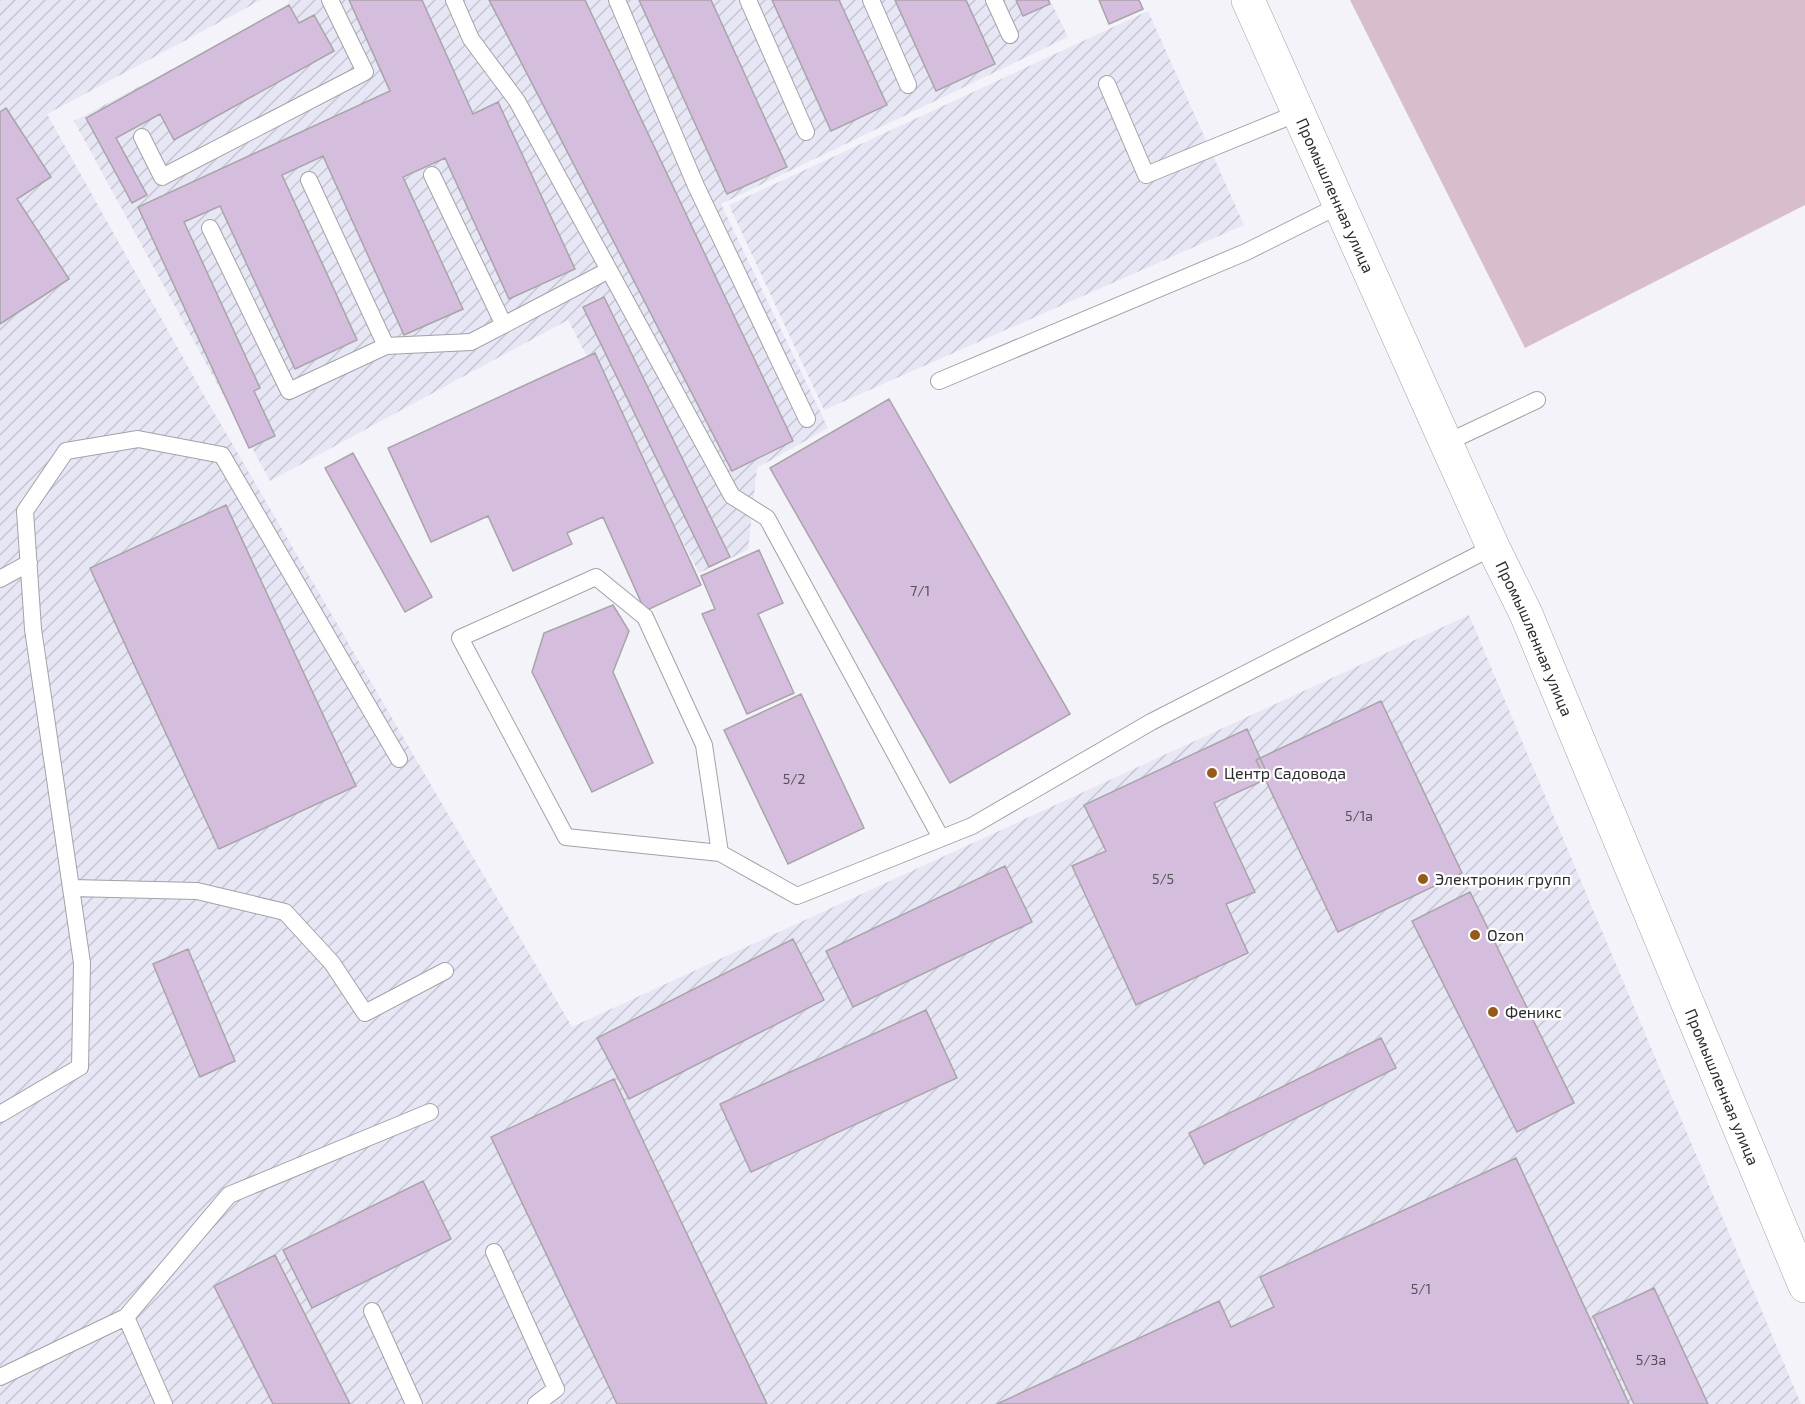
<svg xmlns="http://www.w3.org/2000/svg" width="1805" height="1404" font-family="'Exo 2',sans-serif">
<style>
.industrial{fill:url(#industrial-furrows)}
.garden{fill:#d8becc}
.building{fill:#d5bddd;stroke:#a8a4a9;stroke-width:1.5}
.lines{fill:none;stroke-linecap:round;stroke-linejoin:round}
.service-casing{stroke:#a2a2a8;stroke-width:18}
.minor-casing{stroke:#a2a2a8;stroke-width:34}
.service{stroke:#fff;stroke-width:16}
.minor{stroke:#fff;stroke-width:33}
.poi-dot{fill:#965b1b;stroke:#fff;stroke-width:2}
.labels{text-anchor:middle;stroke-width:4.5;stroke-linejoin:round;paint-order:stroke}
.number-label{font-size:14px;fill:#57505a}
.street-label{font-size:16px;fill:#2d2c2f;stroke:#fff}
.poi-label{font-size:16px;fill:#2d2c2f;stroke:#fff;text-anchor:start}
</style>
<defs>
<pattern id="industrial-furrows" width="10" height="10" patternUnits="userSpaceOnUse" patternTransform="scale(1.5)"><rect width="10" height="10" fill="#e7e6f4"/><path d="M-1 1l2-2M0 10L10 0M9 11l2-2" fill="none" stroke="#c6c5d2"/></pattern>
</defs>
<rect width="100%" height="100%" fill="#f4f3fa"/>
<path class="industrial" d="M0,0H261L47,114L205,397L572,1027L1469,615L1801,1404H0Z
M289,0H1050L1068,37L721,204L828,428L757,468L748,550L699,573L568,320L270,481L74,121L287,8Z
M1148,11L1244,225L824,410L729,205Z"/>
<path class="garden" d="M1350,0H1805V205L1525,348Z"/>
<path class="building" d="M349,0H422L473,114L498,102L575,269L509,299L445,158L403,177L463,309L404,335L323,156L282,175L357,340L295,369L220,206L184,222L260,388L254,391L275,436L249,448L138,207L390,91Z
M489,0H585L793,441L732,471Z
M639,0H711L787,167L727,194Z
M772,0H839L887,105L831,131Z
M895,0H966L995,64L936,91Z
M1016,0H1048L1050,4L1023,16Z
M1099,0H1139L1143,9L1109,24Z
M289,5L299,23L314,15L334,51L174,140L160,114L116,138L147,195L132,203L86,118Z
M6,108L51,177L17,199L69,279L0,324V112Z
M604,297L730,557L709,567L583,307Z
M595,353L701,585L645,611L603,517L567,533L572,544L513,571L488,516L431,542L388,448Z
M889,399L1070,714L950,783L770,468Z
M353,453L432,597L405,612L325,468Z
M226,505L356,786L219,849L90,568Z
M759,550L783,603L758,614L794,693L747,714L702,614L715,609L701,576Z
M613,605L629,631L613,672L653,763L592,792L532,672L544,633Z
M801,694L864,828L788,864L724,730Z
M1381,701L1462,873L1338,932L1256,760Z
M1247,729L1269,778L1214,803L1255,892L1226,904L1248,953L1136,1005L1072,866L1106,851L1084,805Z
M1005,866L1032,922L853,1007L826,951Z
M1470,892L1574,1103L1517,1132L1412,921Z
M793,939L824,1000L629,1099L597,1038Z
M188,949L235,1061L200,1077L153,964Z
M926,1010L957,1078L751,1172L720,1104Z
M1381,1038L1396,1068L1204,1164L1189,1133Z
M614,1079L767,1404H617L491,1137Z
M1516,1158L1629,1404H997L1219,1301L1231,1327L1274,1307L1260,1277Z
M423,1181L451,1239L312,1308L283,1250Z
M275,1255L350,1404H273L214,1286Z
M1654,1288L1708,1404H1634L1593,1316Z"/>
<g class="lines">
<defs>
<path id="service" d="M454,0L471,39L517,101L732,496L767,518L941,838
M617,0L696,186L807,419
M748,0L806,132
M871,0L908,85
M994,0L1010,35
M1107,84L1146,175L1298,113
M142,137L162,177L365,72L330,0
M432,175L504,325
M309,180L386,346
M210,228L289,391L386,346L471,342L609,270
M939,381L1246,252L1340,205
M1446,443L1537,400
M0,579L29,563
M720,853L704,745L645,617L596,577L460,638L566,837L720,853L797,896L972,826L1151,722L1493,547
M71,888L197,891L285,912L332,963L365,1013L445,971
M0,1114L80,1067L82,963L33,629L25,511L66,451L138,439L222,455L399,759
M494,1252L556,1389L536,1404
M372,1311L414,1404
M0,1377L126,1317
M164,1404L126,1317L229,1195L430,1112"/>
<g id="minor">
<path id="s1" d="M1248,0L1446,443L1493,547L1526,614L1805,1286"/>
</g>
</defs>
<use href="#service" class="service-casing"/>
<use href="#minor" class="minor-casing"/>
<use href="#service" class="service"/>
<use href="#minor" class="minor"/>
</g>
<g class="poi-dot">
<circle cx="1212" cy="773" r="6"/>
<circle cx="1423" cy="879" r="6"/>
<circle cx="1475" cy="935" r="6"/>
<circle cx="1493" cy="1012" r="6"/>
</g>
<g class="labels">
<g class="number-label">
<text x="920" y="596">7/1</text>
<text x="794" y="784">5/2</text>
<text x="1359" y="821">5/1а</text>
<text x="1163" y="884">5/5</text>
<text x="1421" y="1294">5/1</text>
<text x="1651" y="1365">5/3а</text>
</g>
<g class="street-label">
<text dy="6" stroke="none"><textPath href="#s1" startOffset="214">Промышленная улица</textPath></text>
<text dy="6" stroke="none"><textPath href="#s1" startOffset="700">Промышленная улица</textPath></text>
<text dy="6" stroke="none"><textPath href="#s1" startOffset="1186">Промышленная улица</textPath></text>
</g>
<g class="poi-label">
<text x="1224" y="779">Центр Садовода</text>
<text x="1435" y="885">Электроник групп</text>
<text x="1487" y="941">Ozon</text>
<text x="1505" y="1018">Феникс</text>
</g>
</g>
</svg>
